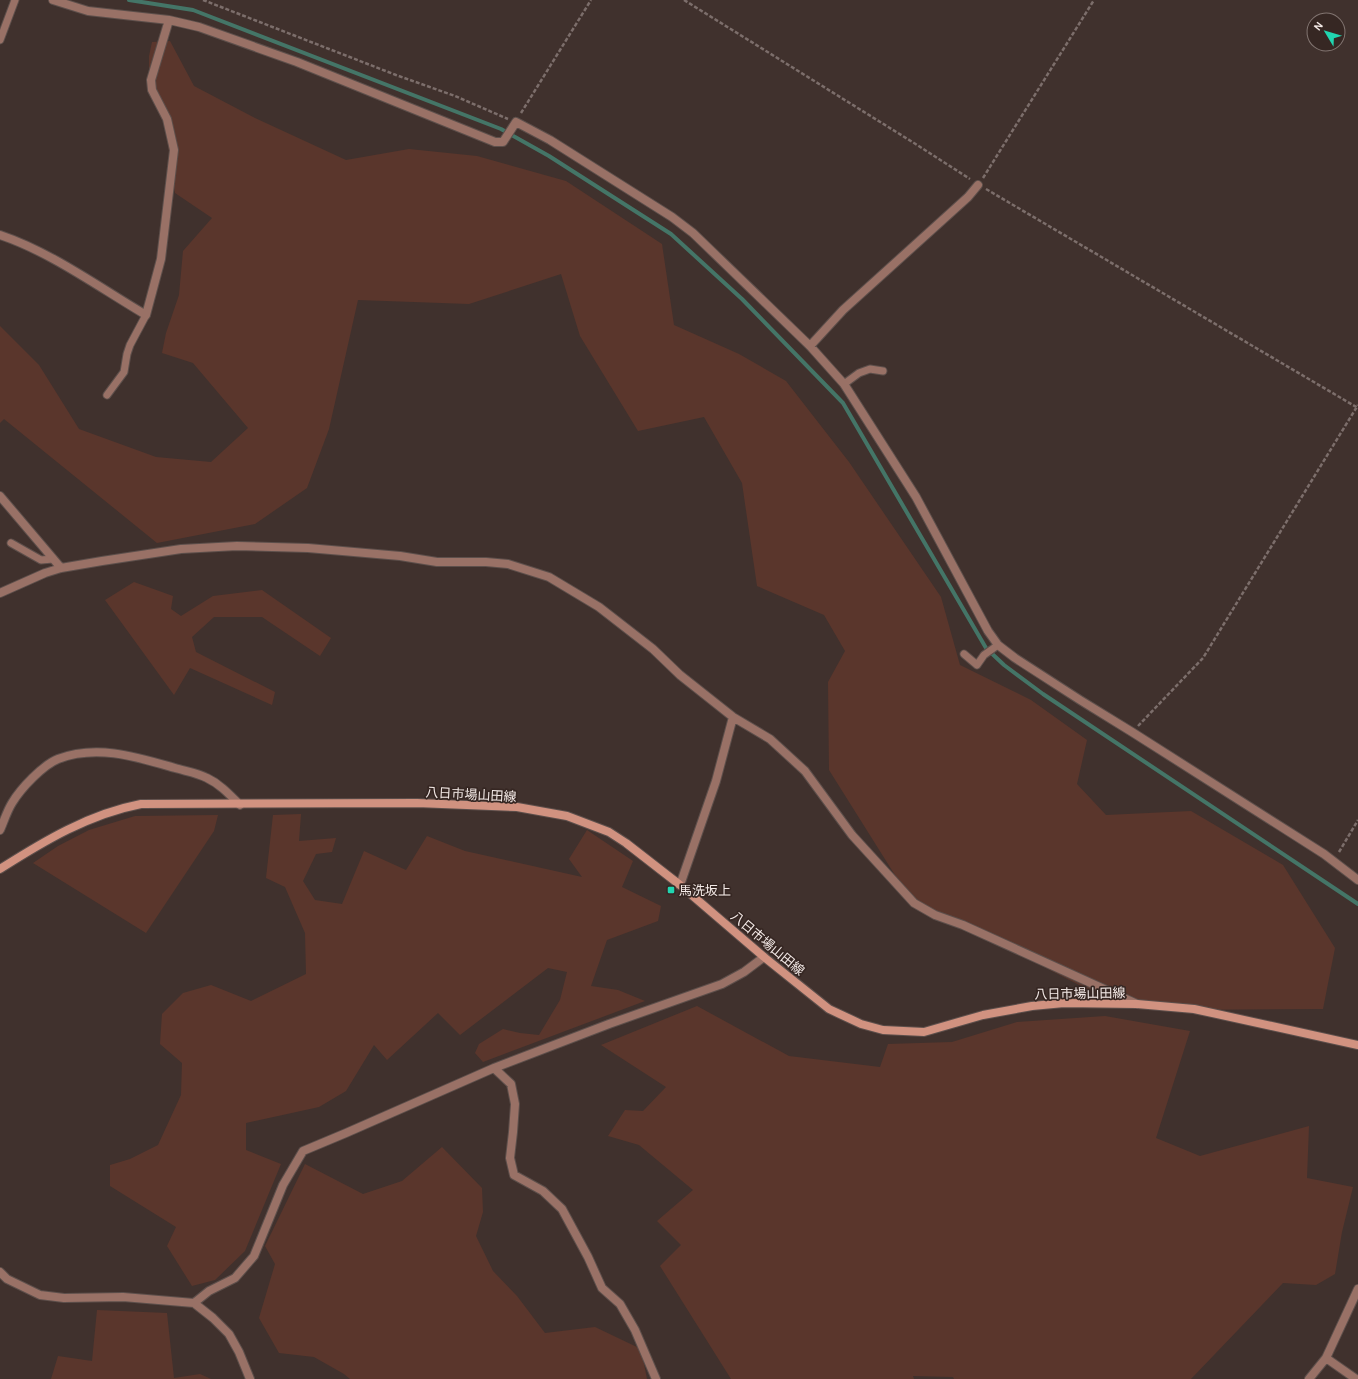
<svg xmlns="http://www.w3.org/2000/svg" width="1358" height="1379" font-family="Karla,'Noto Sans JP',sans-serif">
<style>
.green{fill:#5a362c}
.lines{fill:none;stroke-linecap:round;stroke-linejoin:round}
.stream{stroke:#447567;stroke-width:4}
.lane-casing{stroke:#5d4f4b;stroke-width:9}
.street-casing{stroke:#5d4f4b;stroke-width:10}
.secondary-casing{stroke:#5d4f4b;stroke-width:10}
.path{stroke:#7c6e6b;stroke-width:2.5;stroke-dasharray:4 2;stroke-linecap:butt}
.lane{stroke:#997166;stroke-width:7}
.street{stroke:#997166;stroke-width:8}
.secondary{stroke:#d19280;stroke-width:8}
.poi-dot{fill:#21d5b0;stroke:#362723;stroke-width:1.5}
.labels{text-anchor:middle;stroke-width:3.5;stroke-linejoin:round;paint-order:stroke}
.street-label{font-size:13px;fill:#f4eae7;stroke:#362723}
.poi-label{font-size:13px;fill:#f4eae7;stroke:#362723;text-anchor:start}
</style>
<rect width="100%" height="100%" fill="#40312d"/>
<path class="green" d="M170,41L194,86L255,118L346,160L409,149L477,156L566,181L662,244L674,325L739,354L786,381L849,462L941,597L960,665L1031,700L1087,740L1077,784L1106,815L1191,811L1283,865L1335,948L1323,1009L1170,1010L1095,993L910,899L829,770L828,682L845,651L824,615L757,586L742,483L704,417L638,431L580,336L561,274L469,304L358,300L329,429L307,488L255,524L157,543L4,419L0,423V326L39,365L79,429L156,457L211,462L248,428L193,363L162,353L166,333L179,295L183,251L212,218L175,193L165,125L149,90V56L152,42Z
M134,582L173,596L171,609L181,616L213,596L262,590L331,638L320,656L262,617H214L192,637L196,652L275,692L272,705L190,668L174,695L105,600Z
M301,814L299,841L336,838L332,852L316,854L303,881L315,900L342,904L364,851L406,870L427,836L465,851L582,877L569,859L587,830L633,861L622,887L661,906L658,921L607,940L591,986L618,990L645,1001L483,1062L475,1053L479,1044L503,1029L520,1033L539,1035L560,1000L567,972L548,968L460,1035L438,1013L387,1060L374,1045L346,1091L319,1107L246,1123V1150L281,1164L245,1251L215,1280L192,1286L167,1246L176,1227L110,1186V1165L130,1159L158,1145L181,1095L182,1063L160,1044L162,1014L183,993L211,985L251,1001L306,974L305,933L285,887L266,878L273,815Z
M218,815L214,831L146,933L33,863L58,846L89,830L135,816Z
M697,1006L789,1056L880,1067L888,1044L952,1042L1017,1022L1105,1016L1190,1031L1156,1138L1200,1156L1309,1126L1307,1178L1353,1187L1342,1232L1335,1274L1316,1285L1283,1283L1191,1379H954L953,1377L913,1376L914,1379H731L660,1266L681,1245L657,1221L693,1190L639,1145L608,1136L625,1110L643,1111L666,1087L601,1045Z
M442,1147L482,1188L483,1212L476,1236L493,1271L517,1296L545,1333L595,1327L641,1349L647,1379H350L344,1374L314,1357L279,1353L259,1318L275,1264L265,1246L305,1164L363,1194L402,1181Z
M97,1310L167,1313L174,1378L200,1374L211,1379H51L58,1356L92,1361Z"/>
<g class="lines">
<path class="stream" d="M129,0L193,10L501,129L549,156L671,234L742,299L843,403L986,648L1004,665L1043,694L1358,904"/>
<defs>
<path id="lane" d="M0,40L15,0
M844,384L859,373L870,369L883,371
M107,395L124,372L127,354L130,345L146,315
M11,543L41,560L53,559
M964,654L977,665L984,655L998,645"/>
<path id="street" d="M53,0L88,11L169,20L199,27L297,62L495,142H503L516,122L550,140L672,217L693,233L810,346L844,384L916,497L988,631L998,645L1015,658L1080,700L1132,732L1324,854L1358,880
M0,235C51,252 100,288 146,315L161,259L174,150L167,119L152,90L151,80L169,20
M810,346L843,310L968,197L978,185
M0,496L61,568
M0,593L45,573L61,568L102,561L181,549L237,546L308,548L400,556L437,562H486L508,564L549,577L599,607L653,649L680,675L733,717L770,739L805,771L852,835L914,903L935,915L963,925L1137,1004
M0,830C4,821 7,811 12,803C21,788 43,765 58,759C97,744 137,757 175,768C185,771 198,773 207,778C220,784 230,795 240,805
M680,885L716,781L733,717
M494,1068L511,1084L515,1104L513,1132L510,1158L514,1175L543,1191L562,1209L588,1257L602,1288L620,1304L635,1330L656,1379
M0,1272L7,1279L40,1295L64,1298L123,1297L194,1303L213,1318L229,1334L239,1352L250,1379
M194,1303L209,1291L235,1278L254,1256L283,1185L303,1151L346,1133L494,1068L609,1024L722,984L744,972L764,957
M1326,1358L1356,1379
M1309,1379L1326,1358L1358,1289"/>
<path id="secondary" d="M0,869C44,841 89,814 141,804L417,803L517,807L567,816L609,832L626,843L680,885L764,957L829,1009L861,1024L883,1030L924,1032L983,1015L1032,1006L1064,1003L1137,1004L1194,1009L1358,1045"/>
</defs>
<use href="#lane" class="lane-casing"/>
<use href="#street" class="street-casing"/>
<use href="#secondary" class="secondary-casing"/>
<path class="path" d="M203,0L396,75L455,96L508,119
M684,0L914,143L970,179
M521,113L591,0
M983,178L1094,0
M986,189L1358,408
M1138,726L1203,658L1358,405
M1339,852L1358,820"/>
<use href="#lane" class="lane"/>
<use href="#street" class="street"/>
<use href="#secondary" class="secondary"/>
</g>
<rect class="poi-dot" x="667" y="886" width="8" height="8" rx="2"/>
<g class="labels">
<g class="street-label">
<text transform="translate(471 794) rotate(3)" y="5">八日市場山田線</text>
<text transform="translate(768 943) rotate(40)" y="5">八日市場山田線</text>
<text transform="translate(1080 993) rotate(-1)" y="5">八日市場山田線</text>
</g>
<g class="poi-label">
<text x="679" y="895">馬洗坂上</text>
</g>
</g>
<g transform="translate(1326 32) rotate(308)"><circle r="19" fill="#362723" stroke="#827571"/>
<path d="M0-3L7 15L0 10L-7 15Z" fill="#21d5b0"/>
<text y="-6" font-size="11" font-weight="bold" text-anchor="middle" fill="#f4eae7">N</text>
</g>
</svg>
